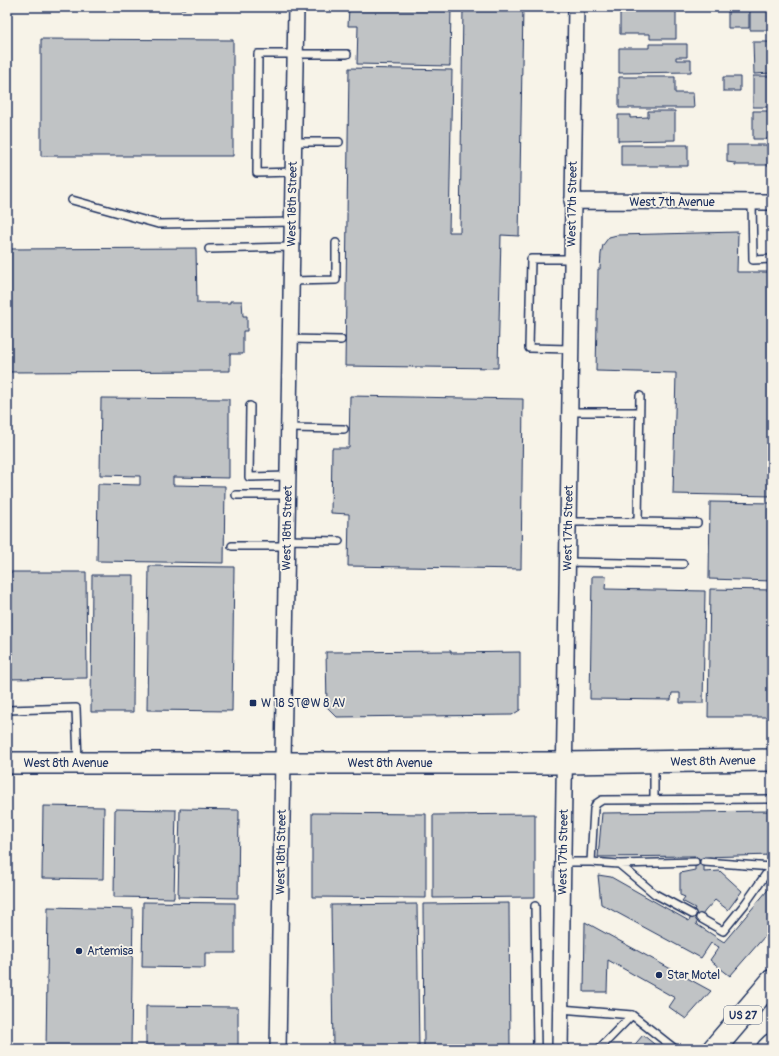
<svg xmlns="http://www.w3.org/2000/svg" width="779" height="1056" font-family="Pangolin,sans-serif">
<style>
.building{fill:#c0c3c5;stroke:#1b2f5e}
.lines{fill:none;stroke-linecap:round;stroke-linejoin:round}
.lane-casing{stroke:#1b2f5e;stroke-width:10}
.street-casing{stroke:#1b2f5e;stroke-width:18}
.secondary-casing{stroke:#1b2f5e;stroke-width:24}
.highway-casing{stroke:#1b2f5e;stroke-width:25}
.lane{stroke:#f7f3e8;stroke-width:7}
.street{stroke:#f7f3e8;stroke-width:15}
.secondary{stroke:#f7f3e8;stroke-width:21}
.highway{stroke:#f7f3e8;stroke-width:22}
.poi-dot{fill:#1b2f5e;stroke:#f7f3e8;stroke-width:1.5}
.labels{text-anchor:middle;stroke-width:3.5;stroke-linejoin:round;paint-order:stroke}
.shield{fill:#f7f3e8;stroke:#5d6a87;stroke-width:1}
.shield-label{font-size:11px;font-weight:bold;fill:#1b2f5e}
.street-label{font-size:12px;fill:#1b2f5e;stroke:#f7f3e8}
.poi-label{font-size:12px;fill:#1b2f5e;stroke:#f7f3e8;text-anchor:start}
</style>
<rect width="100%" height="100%" fill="#f7f3e8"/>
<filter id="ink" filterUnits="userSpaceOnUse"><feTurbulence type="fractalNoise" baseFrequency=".025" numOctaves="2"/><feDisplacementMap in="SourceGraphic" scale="8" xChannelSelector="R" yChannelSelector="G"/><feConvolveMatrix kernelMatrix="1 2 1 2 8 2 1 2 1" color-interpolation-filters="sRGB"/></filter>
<g filter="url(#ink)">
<path class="building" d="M68,7H185V9Z
M349,7H451L450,66L357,64L358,26H348Z
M463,7H523L519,236L501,235L498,368L345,366L349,68L452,70L449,232H460Z
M620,10H676V39H650V34H620Z
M728,10H749V28H728Z
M750,10H772V40H769V30H750Z
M41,39L233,40V156H41Z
M753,42H772V73L754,74Z
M649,44H687V57H676V60H691V72L619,73V48H649Z
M753,76H772V107H753Z
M619,77H675V93H693L694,108H619Z
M723,77H740V91H723Z
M648,111H675V140L618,141V115H630V118L648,117Z
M753,111H772V139H753Z
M621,145H688V166H621Z
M727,145H772V165H735V163L727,162Z
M738,232L737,272H772V496L673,494L676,373L596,371L598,269H600L601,254L603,245L609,237L617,235Z
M196,248L197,303H230V301H242L243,316H247V331H243V354H230V371L7,372V249Z
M350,396L523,399L521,569L348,566L349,514L331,513L332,448H349Z
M101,398L229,399V478L173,477V485L225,486L224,563L97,561L98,484L140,485V476L100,475Z
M710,502L772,503V581L709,579Z
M149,566L234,567L232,711L147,710Z
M7,572H86L87,678L7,679Z
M92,575H134L133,712H91Z
M592,576H606L605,589L705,591L703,703H680V693H672L671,700L590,699Z
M710,589L772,590V717H708Z
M451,651V653L520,652V710L512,715L337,717L327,707L326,652Z
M43,806L104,807L103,879L42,878Z
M115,809L176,810L174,898L114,897Z
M180,809L239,810L238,898L178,897Z
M772,811V855L704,857V872L720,871L742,891L728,910L715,900L705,911L696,924L724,942L772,885V928L730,976L710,960L719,947L711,943L701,958L601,904L598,875L611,877L689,921L695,908L682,901L685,897L680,895V873L695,870V856L598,857L602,813Z
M312,813L426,814V898L312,897Z
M535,814V897L433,898V815Z
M143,902L235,903V953H205V968L142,967Z
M509,903L510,1049H424L423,904Z
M417,904L419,1049H333L331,905Z
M48,907L133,909L131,1049H46Z
M585,922L711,991L686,1019L669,1007L675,998L608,960L607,992H584Z
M146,1006L238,1007V1049H146Z
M643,1035L659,1048L658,1049H631Z"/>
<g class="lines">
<defs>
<path id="lane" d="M294,142H339
M293,172L257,173L258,54H347
M72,200L158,224L292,222
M752,202L753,260L772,259
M209,249L292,247
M291,281L336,280V243
M290,339L341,340
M570,349L529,348L531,259H571
M250,406L249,477L288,476
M569,412H639
M289,428L344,429
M236,495H287
M568,522H638L697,523
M638,522L640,396
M287,540L339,541
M232,546H286
M567,562L683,564
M7,710L76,708L78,761
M654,799V764
M563,862H591L619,864L695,862
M591,862L594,809L596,804L602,800L772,799
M704,862L772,867
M619,864L655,894L692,914
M535,906L537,1049
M700,918L723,931L745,904L771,867
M561,1009L632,1015L675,1049
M599,1049L632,1015"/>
<path id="street" d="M572,201L772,202
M278,1049L296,7
M560,1049L576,7"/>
<path id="secondary" d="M7,763H565L772,760"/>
<path id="highway" d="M714,1049L772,981
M768,1049L772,1045"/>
</defs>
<use href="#lane" class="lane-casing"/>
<use href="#street" class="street-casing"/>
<use href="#secondary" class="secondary-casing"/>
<use href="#highway" class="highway-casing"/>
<use href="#lane" class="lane"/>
<use href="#street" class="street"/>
<use href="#secondary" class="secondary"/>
<use href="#highway" class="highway"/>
</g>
</g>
<g class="poi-dot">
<rect x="249" y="699" width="8" height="8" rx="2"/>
<circle cx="79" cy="951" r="4"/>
<circle cx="659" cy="975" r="4"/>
</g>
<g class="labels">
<rect class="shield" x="724" y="1006" width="38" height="18" rx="3"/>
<g class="shield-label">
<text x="743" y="1019">US 27</text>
</g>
<g class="street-label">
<text x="672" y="206">West 7th Avenue</text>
<text transform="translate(292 204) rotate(-89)" y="4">West 18th Street</text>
<text transform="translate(572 204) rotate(-89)" y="4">West 17th Street</text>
<text transform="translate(287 528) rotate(-89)" y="4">West 18th Street</text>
<text transform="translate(568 528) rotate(-89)" y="4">West 17th Street</text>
<text transform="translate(713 761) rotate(-1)" y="4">West 8th Avenue</text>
<text x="66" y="767">West 8th Avenue</text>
<text x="390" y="767">West 8th Avenue</text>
<text transform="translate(281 852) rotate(-89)" y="4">West 18th Street</text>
<text transform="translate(563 852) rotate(-89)" y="4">West 17th Street</text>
</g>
<g class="poi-label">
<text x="261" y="707">W 18 ST@W 8 AV</text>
<text x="87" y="955">Artemisa</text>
<text x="667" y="979">Star Motel</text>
</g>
</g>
<rect width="779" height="1056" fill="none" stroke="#f7f3e8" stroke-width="24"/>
<rect x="12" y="12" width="755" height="1032" fill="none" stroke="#1b2f5e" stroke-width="1.5" filter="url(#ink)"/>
</svg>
